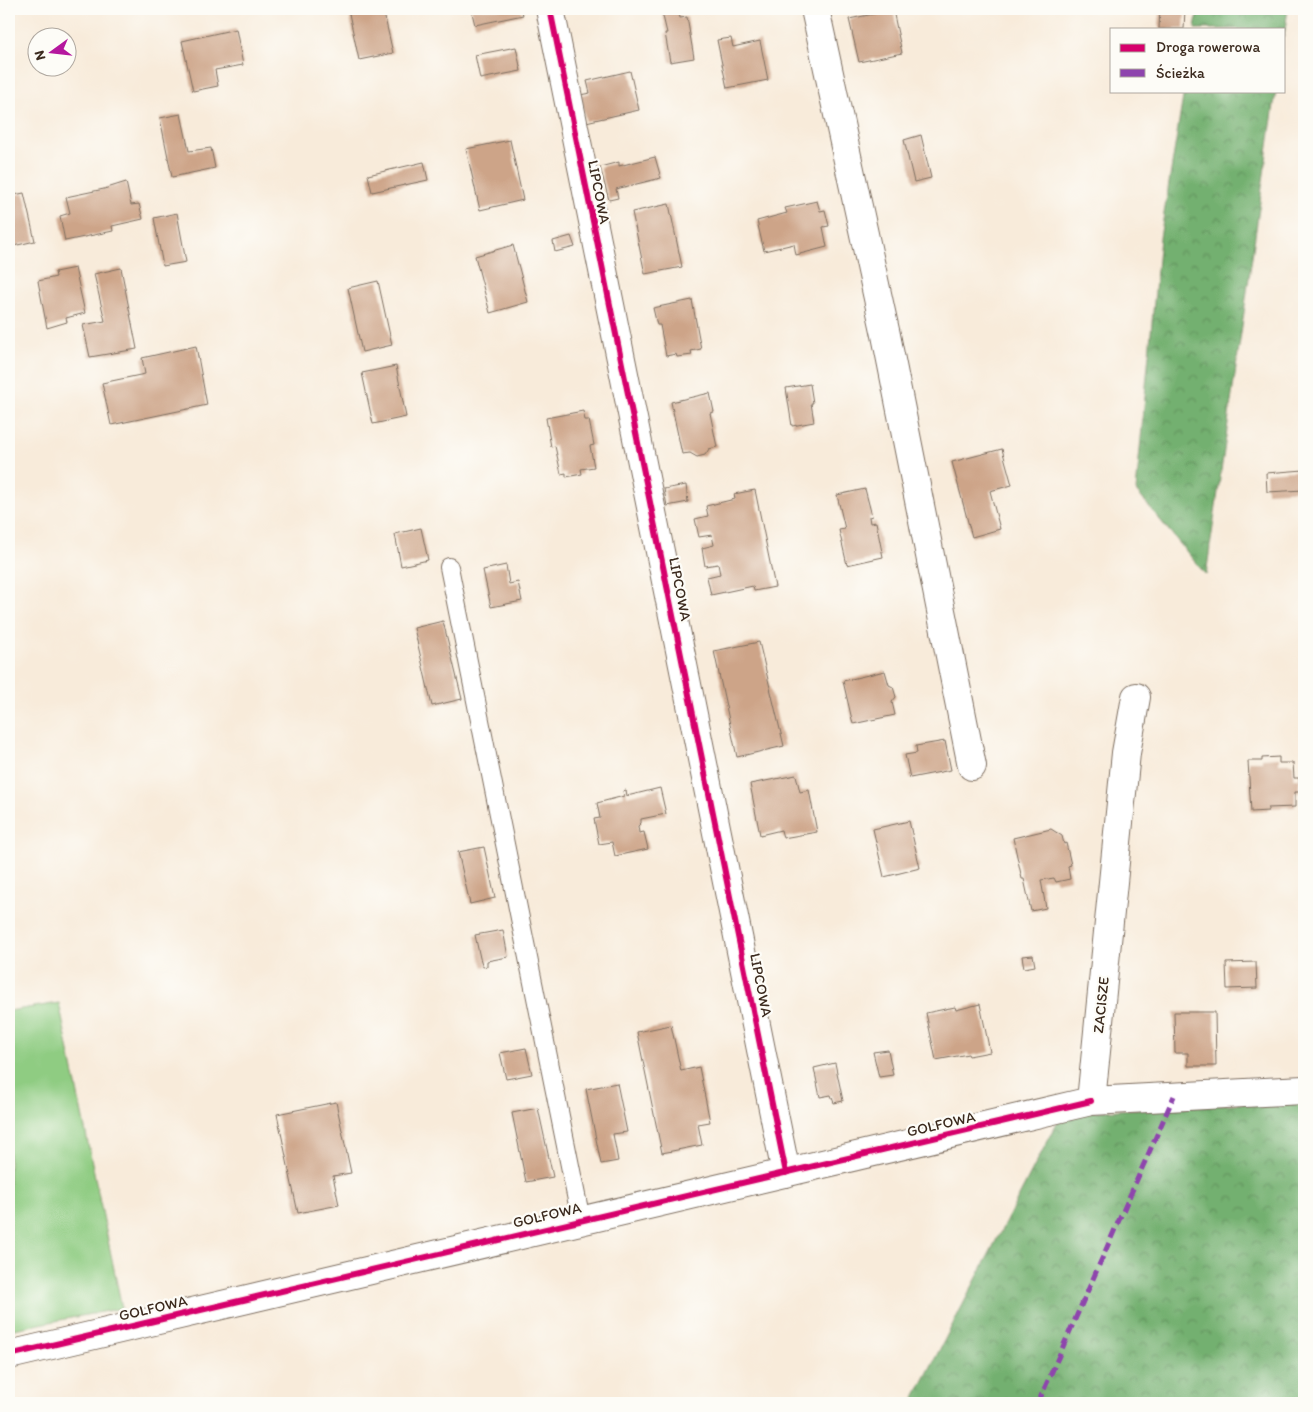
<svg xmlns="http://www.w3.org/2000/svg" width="1313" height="1412" font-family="Itim,sans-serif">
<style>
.green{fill:#8fcc82;stroke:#657b50}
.forest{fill:url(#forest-crowns);stroke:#576d47}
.building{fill:#cda488}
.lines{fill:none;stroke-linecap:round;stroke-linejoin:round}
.service-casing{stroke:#7d6e60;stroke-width:20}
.minor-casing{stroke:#7d6e60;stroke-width:30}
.service{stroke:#fff;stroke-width:18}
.minor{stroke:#fff;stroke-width:28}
.quiet{stroke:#8e44ad;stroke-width:5;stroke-dasharray:10 5;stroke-linecap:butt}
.cycleway-casing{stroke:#fdfcf7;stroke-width:9}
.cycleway{stroke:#d6006c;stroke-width:6}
.labels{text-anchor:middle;stroke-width:4.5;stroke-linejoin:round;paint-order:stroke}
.street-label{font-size:15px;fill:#3b2a1e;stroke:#fdfcf7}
</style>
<defs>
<pattern id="forest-crowns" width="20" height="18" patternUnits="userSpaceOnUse" patternTransform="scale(1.25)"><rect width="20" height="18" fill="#73b070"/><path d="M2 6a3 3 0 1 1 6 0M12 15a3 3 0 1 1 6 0" fill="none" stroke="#608f5b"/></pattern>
</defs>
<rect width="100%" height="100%" fill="#fdfcf7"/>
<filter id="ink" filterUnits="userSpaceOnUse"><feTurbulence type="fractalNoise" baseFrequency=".02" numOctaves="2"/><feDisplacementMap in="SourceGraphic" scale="10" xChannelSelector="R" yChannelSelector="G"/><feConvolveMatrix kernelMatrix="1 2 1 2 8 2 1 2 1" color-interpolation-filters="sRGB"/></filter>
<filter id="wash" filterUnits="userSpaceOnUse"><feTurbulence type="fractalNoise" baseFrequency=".0096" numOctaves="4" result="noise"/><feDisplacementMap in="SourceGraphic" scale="20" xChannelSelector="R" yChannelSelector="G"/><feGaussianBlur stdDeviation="1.12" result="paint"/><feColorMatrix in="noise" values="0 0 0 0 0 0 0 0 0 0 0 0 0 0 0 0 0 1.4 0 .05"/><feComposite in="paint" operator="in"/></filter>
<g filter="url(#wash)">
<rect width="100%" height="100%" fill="#f8ebda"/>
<path class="green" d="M59,1003L122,1308L9,1330V1011Z"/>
<path class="forest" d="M1198,9H1288L1284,37V29H1195Z
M1184,91H1276L1206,575L1136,491L1160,238Z
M1304,1100V1403H912L1062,1113Z"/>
<g id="blocks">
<path class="building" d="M348,9H383L393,53L359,60Z
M471,9H521L523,15L475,25Z
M654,9H678L680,18L687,17L694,58L670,62L665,33H667L662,12L655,13Z
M1160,9H1185L1184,29H1159Z
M893,10L902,53L859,62L849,19Z
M236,29L243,65L215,70L218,86L193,91L182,41Z
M731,38L733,47L760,41L768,80L727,88L717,40Z
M516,47L521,71L480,79L475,55Z
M630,71L639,110L586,122L580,95L590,93L587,81Z
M181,114L189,151L211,148L215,168L172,177L160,118Z
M921,135L931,178L914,182L904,140Z
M510,140L523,200L480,210L466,149Z
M655,157L661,178L616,189L618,198L609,200L600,167L619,162V166Z
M424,162L428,180L372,192L368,175Z
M126,182L131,205L139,204L143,219L112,226L113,231L65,241L60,216L70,213L66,197L104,189Z
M24,193L35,241L9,247V196Z
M817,201L820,211L825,210L829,226L823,227L827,247L796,255L794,244L764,251L757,221L787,213L785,208Z
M669,204L682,267L645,274L632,212Z
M177,213L186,262L163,266L154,218Z
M571,236L575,247L555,252L553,241Z
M513,245L528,302L490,313L475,256Z
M75,268L85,313L66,318L67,322L47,328L38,281L56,277L55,272Z
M121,268L137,349L90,357L83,325L105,321L94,274Z
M378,281L392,345L362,352L348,288Z
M692,300L701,349L691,351L692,355L677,357L676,354L666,356L660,325H657L653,308Z
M196,346L207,405L111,425L102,383L145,374L142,358Z
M396,366L406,417L373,424L362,373Z
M810,384L813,403H811L814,422L792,426L786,388Z
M710,393L714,412L710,413L717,447L709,449L705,455L697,457L690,453L682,454L671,402Z
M583,411L585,420H589L594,445L590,446L594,467L581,469L582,474L566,477V473L561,474L555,446L551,447L546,418Z
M1002,449L1012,485L990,491L1000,529L972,537L952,462Z
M1304,470V490L1267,492L1266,473Z
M686,485L688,502L667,506L664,489Z
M865,489L872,516L869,517L870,523L876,522L883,557L847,565L839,530L845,529L837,495Z
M755,490L775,587L754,591L753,586L711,595L707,577L720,574L718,564L705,566L702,548L714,545L712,535L699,537L695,519L708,516L706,506L735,499L734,494Z
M421,528L428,560L401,566L395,534Z
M506,565L509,584L518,582L522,601L491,607L483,570Z
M443,621L462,699L432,706L414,628Z
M759,642L784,746L737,757L714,651Z
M885,671L889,685L893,687L896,697L892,702L895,715L853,724L843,681Z
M945,741L951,770L910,778L905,755L917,753L916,746Z
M1279,757V763H1293L1294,778H1299L1300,792H1295V807L1268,808V811L1251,812L1248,761H1262V758Z
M796,775L800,792L809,790L817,832L783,838L781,830L760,835L750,784Z
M660,788L666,814L641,819V823L638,826L639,833L644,832L648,849L615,856L612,842L599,844L594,819L600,818L597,803L624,796L623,791L626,790L627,796Z
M909,821L920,868L884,877L873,829Z
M1051,829L1062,836L1064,844L1066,843L1071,865L1068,866L1070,879L1056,882L1054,878L1041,880L1046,908L1031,911L1024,879H1022L1013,838Z
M484,847L495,898L470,904L458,852Z
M503,930L508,957L487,961V966L483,967L480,958L475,935Z
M1033,955L1035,966L1024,968L1022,956Z
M1256,962L1257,988L1227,989L1226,963Z
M980,1004L990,1052L969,1056L968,1054L936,1060L926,1013L955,1007L956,1010Z
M1174,1012H1215L1216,1066H1188V1053H1175Z
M671,1025L681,1071L699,1067L710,1122L698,1124L702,1145L662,1153L637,1032Z
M526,1048L532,1074L506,1079L500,1053Z
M888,1050L893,1075L879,1077L873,1052Z
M835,1063L843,1101L834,1103L831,1095L820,1097L814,1068Z
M617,1083L627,1132L613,1134L618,1161L601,1164L586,1089Z
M336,1102L351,1173L333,1176L339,1205L298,1213L277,1114Z
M538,1108L553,1177L526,1182L512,1113Z"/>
</g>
</g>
<g filter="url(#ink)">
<use href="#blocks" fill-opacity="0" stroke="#7d6e60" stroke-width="1"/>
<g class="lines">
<defs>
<path id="service" d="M449,567L581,1220"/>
<path id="minor" d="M550,9L786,1173
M815,9L886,335L972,766
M1136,697L1126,753L1091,1101L1304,1090
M9,1355L1091,1101"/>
</defs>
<use href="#service" class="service-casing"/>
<use href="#minor" class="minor-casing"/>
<use href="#service" class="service"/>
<use href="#minor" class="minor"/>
<path class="quiet" d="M1038,1403L1174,1096"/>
<defs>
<path id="cycleway" d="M550,9L786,1173
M9,1355L1091,1101"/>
</defs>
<use href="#cycleway" class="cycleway-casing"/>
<use href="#cycleway" class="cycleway"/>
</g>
</g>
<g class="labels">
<g class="street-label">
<text transform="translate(599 192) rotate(79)" y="5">LIPCOWA</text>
<text transform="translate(680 589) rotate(79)" y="5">LIPCOWA</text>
<text transform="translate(761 985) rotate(79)" y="5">LIPCOWA</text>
<text transform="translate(1101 1005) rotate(-84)" y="5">ZACISZE</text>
<text transform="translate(941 1124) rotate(-13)" y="5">GOLFOWA</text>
<text transform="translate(547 1215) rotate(-13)" y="5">GOLFOWA</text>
<text transform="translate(153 1308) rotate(-13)" y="5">GOLFOWA</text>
</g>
</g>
<rect width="1313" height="1412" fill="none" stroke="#fdfcf7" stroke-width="30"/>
<rect x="1110" y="28" width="175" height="65" fill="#fdfcf7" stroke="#afa8a0"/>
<rect x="1120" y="44" width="25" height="8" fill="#d6006c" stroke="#afa8a0"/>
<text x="1156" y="52" font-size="15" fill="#3b2a1e">Droga rowerowa</text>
<rect x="1120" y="69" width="25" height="8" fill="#8e44ad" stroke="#afa8a0"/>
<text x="1156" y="78" font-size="15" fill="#3b2a1e">Ścieżka</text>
<g transform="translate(52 52) rotate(255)"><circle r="24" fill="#fdfcf7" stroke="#afa8a0"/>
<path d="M0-4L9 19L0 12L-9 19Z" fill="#b5179e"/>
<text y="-8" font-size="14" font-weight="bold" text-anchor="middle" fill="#3b2a1e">N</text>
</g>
</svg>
